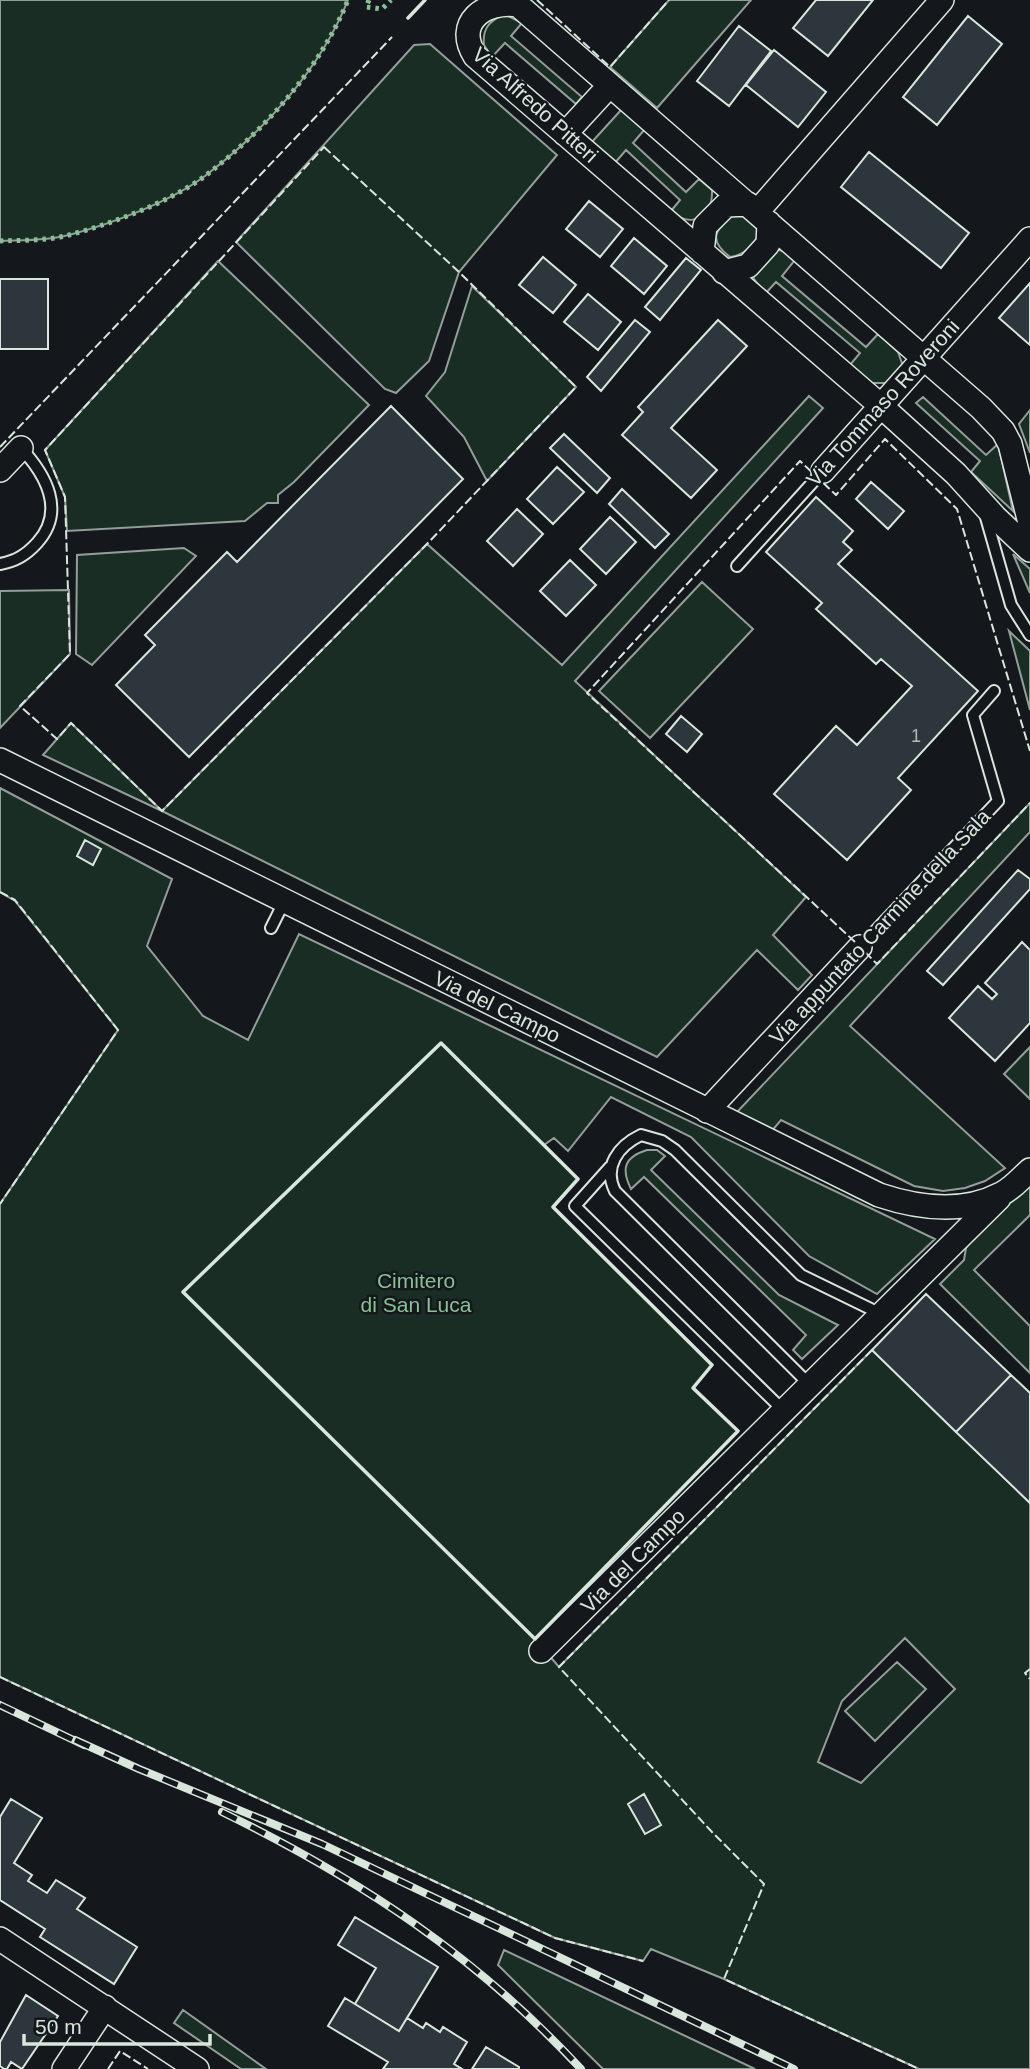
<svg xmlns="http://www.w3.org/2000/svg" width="1030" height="2069" font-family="Arial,sans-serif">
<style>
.green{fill:#1a2d24;stroke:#939e99;stroke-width:2;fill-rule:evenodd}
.building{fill:#2c363c;stroke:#d8e6dc;stroke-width:2}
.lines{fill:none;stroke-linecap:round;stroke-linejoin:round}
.lane-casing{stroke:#d8e6dc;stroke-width:14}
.street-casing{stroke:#d8e6dc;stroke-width:26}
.lane{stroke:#14181c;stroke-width:10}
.street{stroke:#14181c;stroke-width:23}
.rail-casing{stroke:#d8e6dc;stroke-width:8}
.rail{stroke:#14181c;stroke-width:5;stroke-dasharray:16;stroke-linecap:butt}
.hedge{stroke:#8ac095;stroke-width:5;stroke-dasharray:3.5 5;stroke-linecap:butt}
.fence{stroke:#d8e6dc;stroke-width:2;stroke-dasharray:9 3.5;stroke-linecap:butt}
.wall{stroke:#d8e6dc;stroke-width:3.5}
.labels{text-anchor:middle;stroke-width:5;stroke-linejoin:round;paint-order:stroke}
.number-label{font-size:18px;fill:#adbab4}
.street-label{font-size:21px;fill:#d8e6dc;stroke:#14181c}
.park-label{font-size:21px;fill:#8ac095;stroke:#14181c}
</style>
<rect width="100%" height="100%" fill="#14181c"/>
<path class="green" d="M0,0H348C320,70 264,131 205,176C170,202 111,224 69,235C47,241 22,240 0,241Z
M669,0H751L657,108L610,67Z
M504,14L522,23L511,36L582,97L576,104L505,43L492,57L484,45C482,28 490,21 504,14Z
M430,44L557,155L459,272L429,361L396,393L385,389L236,242L414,45Z
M622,109L645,129L633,143L686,192L699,179L712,190C713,218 692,229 671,211L680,200L626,150L614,164L591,143Z
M735,214H743L760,230C756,244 745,255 730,257C708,240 714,230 735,214Z
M773,249L784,251L795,260L782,276L866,347L878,334L898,352L904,369L890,383H871L849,366L860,353L776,282L765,294L754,279L752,271Z
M218,261L369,405L294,482L278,495V503H267L245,521L67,531L65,497L45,450Z
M472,286L576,387L487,481L464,437L426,396L445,372Z
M809,396L823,408L575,681L806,897L773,935L812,975L798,990L757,950L657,1057L162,811L43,755L71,723L162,811L427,544L562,665Z
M923,397L986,455L998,444L1013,511L971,472L980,461L916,403Z
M1030,410V453L1019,424Z
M184,548L196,556L92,665L76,654L77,555Z
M1013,554L1030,569V593Z
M702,582L753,629L650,738L599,691Z
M69,590L70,654L0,728V591Z
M1009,631L1030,651V710Z
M0,788L172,879L147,946L203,1016L248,1040L299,934L935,1239L877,1294L809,1256L691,1137L611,1097L568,1151L554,1138L544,1145L578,1179L553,1208L712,1365L694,1388L738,1431L535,1639L559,1667L872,1350L1030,1503V2069H919L724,1979L651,1949L643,1961L555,1938L0,1677V1204L118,1030L15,901L0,892ZM905,1638L955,1689L861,1783L818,1762L842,1701Z
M1030,803V832L850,1026L1005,1168L985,1181L965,1188L943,1191L914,1186L781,1120L771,1132L737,1112Z
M1030,1047V1099L1004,1074Z
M647,1150H657L665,1156L651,1170L779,1295L838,1325L802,1359L793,1350L806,1335L644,1177L631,1189C621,1169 624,1157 647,1150Z
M1030,1182V1215L974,1270L1030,1326V1373L940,1284L964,1260L966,1248L973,1236Z
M897,1662L926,1689L875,1741L845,1711Z
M504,1950L755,2069H603L498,1965Z
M183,2010L266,2069H241L174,2023Z"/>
<path class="building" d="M816,0H873L828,56L793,28Z
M968,16L1002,44L937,125L903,97Z
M739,26L771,51L729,106L697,81Z
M774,50L826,92L798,127L746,85Z
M869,152L969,233L941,268L841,187Z
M589,201L623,229L600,257L566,229Z
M634,238L667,266L644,294L611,266Z
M543,257L576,285L553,313L519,285Z
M686,258L701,270L660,320L645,307Z
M0,279H48V349H0Z
M1030,283V345L999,318Z
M588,294L621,322L598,350L564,322Z
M635,320L650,332L601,391L587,377Z
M718,320L747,346L671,428L717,470L691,498L622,435L643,412L638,407Z
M391,406L463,479L189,757L116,685L155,645L145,635L227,552L237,562Z
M564,434L610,478L597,493L550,448Z
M557,467L584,492L553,524L527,499Z
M871,482L904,511L888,529L856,499Z
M622,489L669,534L655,548L609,504Z
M816,497L853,531L843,542L852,550L838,564L978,691L898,778L911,790L847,860L774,794L836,726L857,745L912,686L881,659L876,664L816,609L822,603L766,552Z
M517,509L543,534L513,566L487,541Z
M610,517L636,542L606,574L580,549Z
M570,560L596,585L566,616L540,591Z
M681,716L702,734L687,752L666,734Z
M85,840L101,849L93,865L77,856Z
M1018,870L1030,879V889L943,985L927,971Z
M1022,942L1030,950V1023L995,1061L949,1018L978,986L992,999L997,994L985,983Z
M926,1294L1011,1375L956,1432L872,1350Z
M1011,1375L1030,1393V1503L956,1432Z
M644,1794L661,1825L645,1834L628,1804Z
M11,1799L42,1818L14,1863L32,1875L28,1881L47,1893L56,1880L85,1898L77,1909L137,1947L114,1984L40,1937L45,1929L0,1900V1817Z
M355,1917L438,1967L399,2031L355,2004L376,1968L338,1945Z
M26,1995L58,2016L22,2069L11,2062L7,2069H4L0,2066V2042Z
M345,1998L399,2031L407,2018L423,2028L426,2023L440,2032L443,2027L467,2042L454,2064L462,2069H383L388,2062L328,2026Z
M486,2047L519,2067V2069H472Z"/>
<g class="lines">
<defs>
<path id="lane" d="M985,514L1011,605L1030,635
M0,564C16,561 26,555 37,543C66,511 46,475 21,448
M737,566L823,471
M271,928L284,902
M860,947L998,801L973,715L994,691
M610,1167L575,1206L784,1411
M810,1385L615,1191C603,1167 618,1146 641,1135L662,1141L675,1150L801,1275L881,1314"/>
<path id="street" d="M565,134L610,85
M757,212L942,0
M702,252L705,226L726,205L748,204
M724,272L748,266L768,244L769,223
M0,470L21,448
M823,471L1030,239
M1030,523L1010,444L1003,431L981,408L518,5C484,0 454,23 475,56L881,406L956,474L995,517L1030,550
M0,760L879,1195C918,1208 963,1214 1001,1194C1012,1189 1021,1178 1030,1170
M707,1111L860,947
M541,1651L999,1198
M0,1939L197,2069
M64,2069L105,2007"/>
</defs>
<use href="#lane" class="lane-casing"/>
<use href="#street" class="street-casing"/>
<use href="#lane" class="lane"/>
<use href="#street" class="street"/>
<defs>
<path id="rail" d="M0,1705L84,1745
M75,1740L139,1769L322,1844L794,2069
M222,1812C361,1880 475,1955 581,2069"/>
</defs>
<use href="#rail" class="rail-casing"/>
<use href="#rail" class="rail"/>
<path class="hedge" d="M369,0L366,7L382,9L391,0
M0,241C22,240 47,241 69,235C111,224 170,202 205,176C264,131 320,69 348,0"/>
<path class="fence" d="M537,0L610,67L669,0
M324,147L459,272L576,387L427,544L162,811L71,723L57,739L20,706L70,654L65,497L45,450Z
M0,447L392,37
M0,892L15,900L118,1030L0,1204
M855,942L587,693L800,461L836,495L885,439L957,509L1030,751
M865,952L877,964L1030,803
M872,1350L559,1667L712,1832L764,1884L724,1979L919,2069
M1030,1669L1025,1673L1030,1679
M0,1677L555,1938L643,1961
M108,2069L120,2051L148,2069"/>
<path class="wall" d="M408,18L425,0
M441,1043L578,1179L553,1207L712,1365L693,1388L738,1431L535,1639L183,1292Z"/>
</g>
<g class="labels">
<g class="number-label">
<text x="916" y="742">1</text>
</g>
<g class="street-label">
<text transform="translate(535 105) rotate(42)" y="7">Via Alfredo Pitteri</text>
<text transform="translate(883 403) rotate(-48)" y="7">Via Tommaso Roveroni</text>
<text transform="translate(880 927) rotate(-47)" y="7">Via appuntato Carmine della Sala</text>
<text transform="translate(497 1007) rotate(26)" y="7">Via del Campo</text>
<text transform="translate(633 1561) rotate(-45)" y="7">Via del Campo</text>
</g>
<g class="park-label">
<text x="416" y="1288">Cimitero<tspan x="416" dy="24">di San Luca</tspan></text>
</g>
</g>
<path d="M24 2034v10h186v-10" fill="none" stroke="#d8e6dc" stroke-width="3.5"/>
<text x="35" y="2034" font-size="21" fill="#d8e6dc" stroke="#14181c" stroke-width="5" paint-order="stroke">50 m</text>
</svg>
